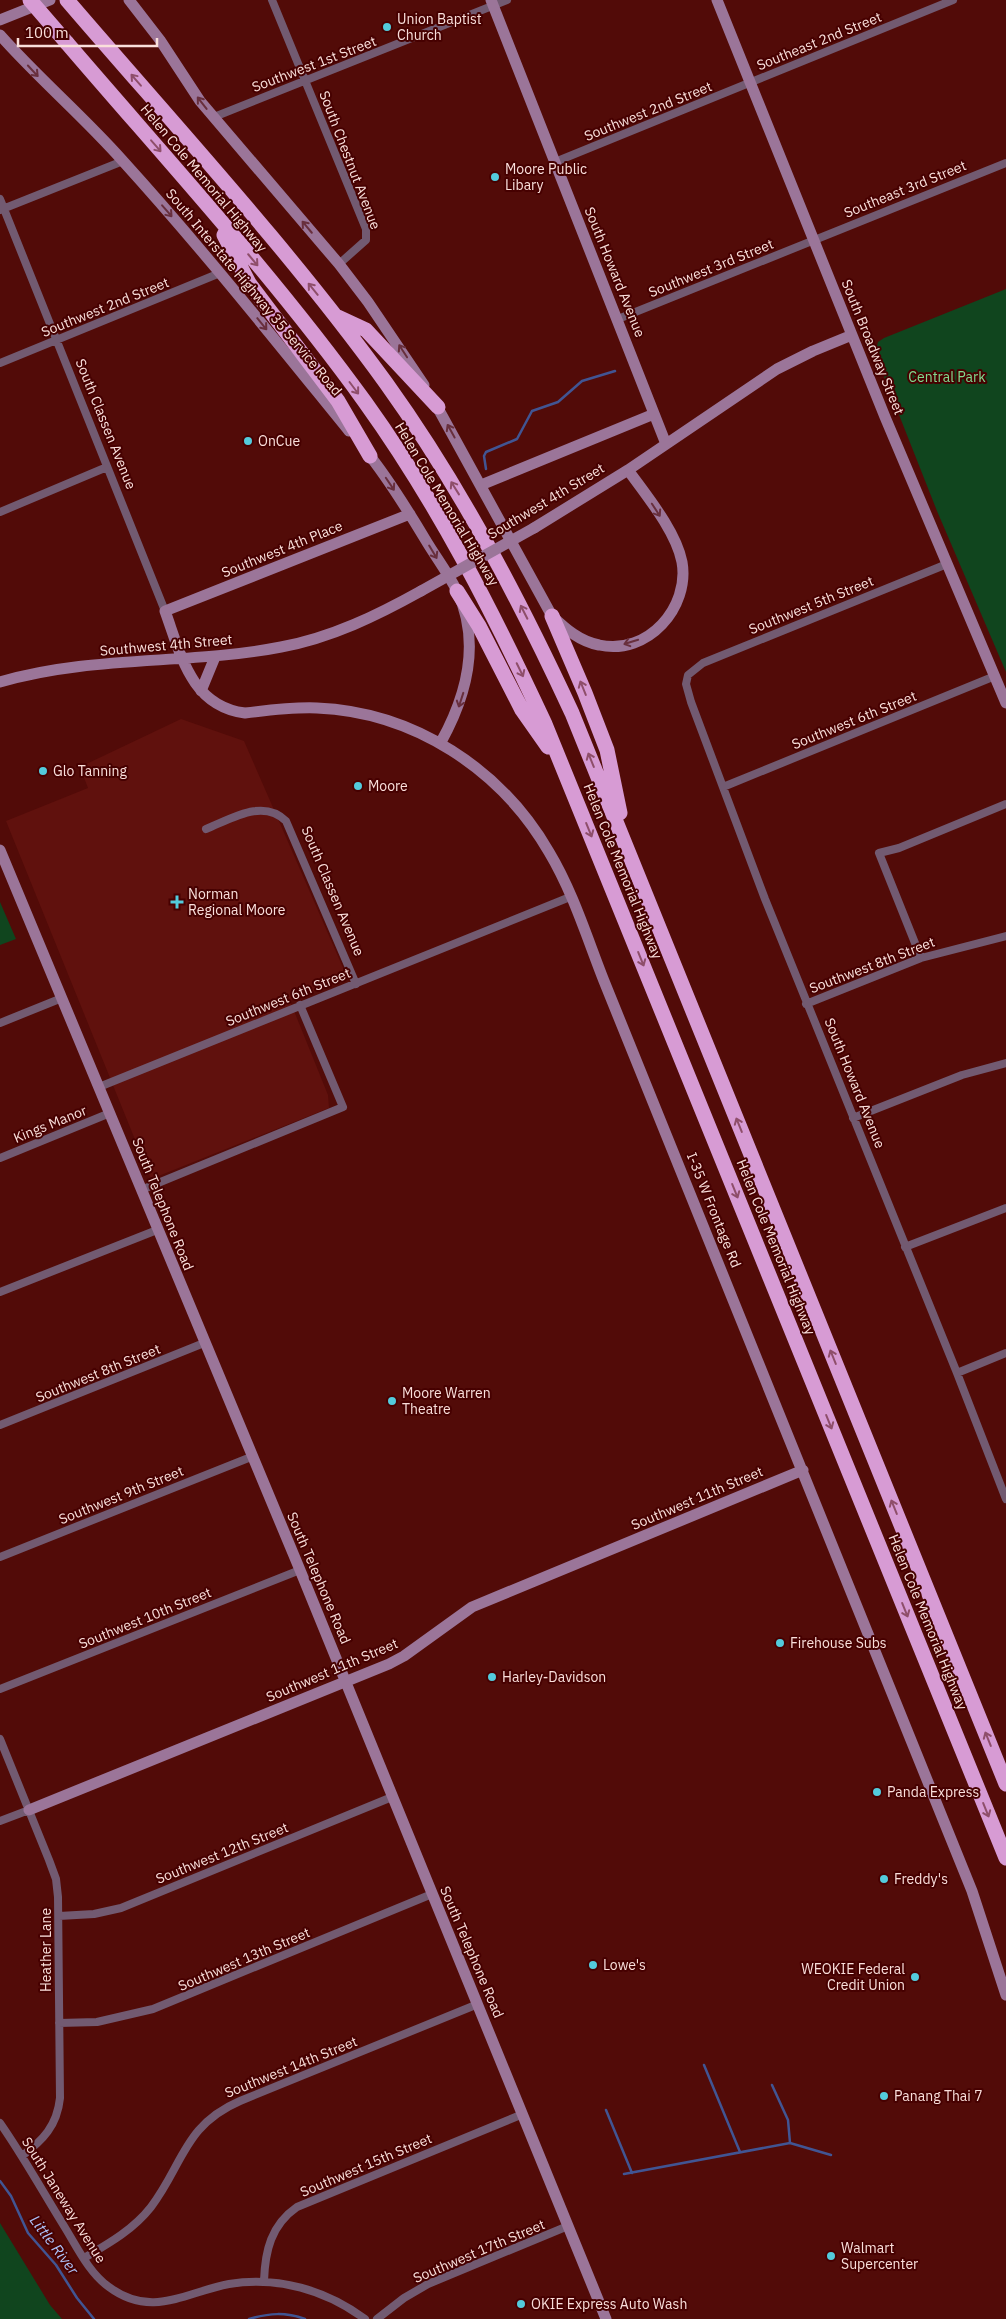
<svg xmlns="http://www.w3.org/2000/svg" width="1006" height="2319" font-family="'IBM Plex Sans',sans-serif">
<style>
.built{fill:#60110d}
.green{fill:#10451e}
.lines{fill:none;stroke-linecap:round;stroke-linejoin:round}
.stream{stroke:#415593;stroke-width:2.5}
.street{stroke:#725a71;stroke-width:8}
.secondary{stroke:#9b7599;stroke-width:11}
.highway{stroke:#d79bd4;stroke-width:15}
.secondary-bridge{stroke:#9b7599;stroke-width:11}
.highway-bridge{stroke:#d79bd4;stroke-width:15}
.oneway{stroke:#682f3d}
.oneway2{stroke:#8e4e6a}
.poi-dot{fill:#53cbdc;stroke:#460000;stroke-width:2}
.labels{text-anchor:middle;stroke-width:4;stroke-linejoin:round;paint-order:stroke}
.poi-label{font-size:14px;fill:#fadfdb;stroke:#460000;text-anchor:start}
.street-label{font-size:14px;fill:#fadfdb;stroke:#460000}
.park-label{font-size:14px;fill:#81d98f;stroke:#460000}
.water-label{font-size:15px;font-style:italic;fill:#adc2f8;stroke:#460000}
</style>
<rect width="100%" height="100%" fill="#520b08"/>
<path class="built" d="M181,719L244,741L347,977L290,1001L328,1095L329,1108L151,1179L6,821L88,788L80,767Z"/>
<path class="green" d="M1006,289V672L937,511L875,354L878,342L884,338Z
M0,902L16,939L0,945Z
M0,2223L50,2305L62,2319H0Z"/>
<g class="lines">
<path class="stream" d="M486,469L484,456L486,452L517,439L532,411L558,402L582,381L615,371
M704,2065L740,2152
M772,2085L788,2120L790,2143
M606,2110L632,2173
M624,2174L790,2143L831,2155
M0,2181L11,2196L28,2233L56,2265L77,2298L94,2319
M249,2319C270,2313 285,2312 305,2319"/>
<path class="street" d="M272,0L366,229V240L339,264
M214,117L507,0
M555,162L953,0
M0,199L165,611
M0,210L123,161
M618,319L1006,163
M0,363L220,273
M0,512L107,467
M947,564L703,663L688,675L686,684L691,702L765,899L957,1373L1006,1499
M723,787L995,676
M206,829C231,819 263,798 286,821L356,984
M921,958L879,853L899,848L1006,804
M806,1004L921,958L1006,936
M0,1023L62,998
M99,1087L570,897
M853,1118L962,1075L1006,1063
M0,1158L110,1113
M141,1190L343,1107L300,1005
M905,1247L1006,1208
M0,1292L157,1230
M957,1373L1006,1353
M0,1425L204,1343
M0,1557L251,1457
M0,1689L300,1570
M0,1739L49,1860L56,1879L58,1897L60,2098C57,2126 43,2140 22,2156
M0,1821L29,1810
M59,1916L94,1914L121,1908L392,1797
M59,2023L97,2022L153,2009L432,1894
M0,2123C23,2156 43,2192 64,2226C77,2247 89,2273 109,2287C152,2319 186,2292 229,2284C278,2276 326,2290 365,2319
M84,2258C108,2244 133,2230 151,2207C183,2165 184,2125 240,2101L478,2004
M264,2281C265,2251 271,2225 297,2207L523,2114
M377,2319L404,2298L428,2284L568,2226"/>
<path class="secondary" d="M129,0L160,40L200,101L339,264L368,302L424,385
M491,0L666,444
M717,0L885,417L1006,703
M0,20L50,0
M0,35C39,79 83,116 122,160C201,247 275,340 349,431
M434,401L552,616C566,629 579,641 599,645C648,656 690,607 682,562C676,531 646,495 628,470
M366,451C388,478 407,509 425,539C435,556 448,573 457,591C481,642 467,695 441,742
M481,485L654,414
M410,514L165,611C181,655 191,706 245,713C269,710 293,707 317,708C414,712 501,769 549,852C573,892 587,938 604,981L972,1891L1006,1995
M534,528L628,470L777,369L813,351L852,335
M0,682C91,655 189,665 281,647C331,638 378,615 421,591
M201,691L215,657
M0,850L300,1570L606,2319
M29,1810L389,1664L404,1656L472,1607L803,1470"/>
<path class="highway" d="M67,0C175,126 289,249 386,383C460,486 519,599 572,713L1006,1784
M67,43C168,161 274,276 365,402C437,502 493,612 545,724L1006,1858
M224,235L249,283L338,401L370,456
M338,317L366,330L438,407
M457,591L479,626L522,710L548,747
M552,616L585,693L607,750L620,813"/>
<path class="secondary-bridge" d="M421,591L534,528"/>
<path class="highway-bridge" d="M30,0L67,43"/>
</g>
<defs><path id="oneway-shaft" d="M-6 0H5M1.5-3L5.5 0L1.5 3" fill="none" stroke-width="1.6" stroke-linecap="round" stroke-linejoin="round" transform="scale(1.25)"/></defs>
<g class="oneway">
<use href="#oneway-shaft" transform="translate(33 71) rotate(47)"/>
<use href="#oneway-shaft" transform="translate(202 103) rotate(-128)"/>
<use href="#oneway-shaft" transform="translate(167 211) rotate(49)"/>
<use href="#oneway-shaft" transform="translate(307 227) rotate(-130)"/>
<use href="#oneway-shaft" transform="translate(262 324) rotate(51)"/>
<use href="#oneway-shaft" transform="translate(403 351) rotate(-123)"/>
<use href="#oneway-shaft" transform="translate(451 431) rotate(-119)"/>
<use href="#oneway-shaft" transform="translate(390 484) rotate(56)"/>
<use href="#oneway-shaft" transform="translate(656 510) rotate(57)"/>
<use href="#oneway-shaft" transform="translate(433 552) rotate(59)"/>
<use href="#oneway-shaft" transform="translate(631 642) rotate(163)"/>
<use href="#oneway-shaft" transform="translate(461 700) rotate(108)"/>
</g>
<g class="oneway2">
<use href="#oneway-shaft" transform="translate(136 80) rotate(-131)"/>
<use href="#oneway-shaft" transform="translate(156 146) rotate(49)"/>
<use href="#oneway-shaft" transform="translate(253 260) rotate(50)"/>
<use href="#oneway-shaft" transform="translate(313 289) rotate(-129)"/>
<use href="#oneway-shaft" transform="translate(354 388) rotate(53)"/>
<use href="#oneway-shaft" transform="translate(455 488) rotate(-122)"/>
<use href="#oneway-shaft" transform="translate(524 612) rotate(-117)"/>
<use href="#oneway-shaft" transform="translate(520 670) rotate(64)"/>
<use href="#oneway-shaft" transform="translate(583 688) rotate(-112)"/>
<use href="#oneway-shaft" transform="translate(591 760) rotate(-112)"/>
<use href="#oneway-shaft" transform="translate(589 830) rotate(68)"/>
<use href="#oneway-shaft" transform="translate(641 959) rotate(68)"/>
<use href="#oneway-shaft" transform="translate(739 1125) rotate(-112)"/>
<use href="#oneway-shaft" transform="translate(735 1191) rotate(68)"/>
<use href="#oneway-shaft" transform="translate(833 1357) rotate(-112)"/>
<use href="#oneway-shaft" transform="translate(829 1422) rotate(68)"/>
<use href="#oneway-shaft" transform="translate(894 1507) rotate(-112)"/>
<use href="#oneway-shaft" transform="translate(905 1610) rotate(68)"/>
<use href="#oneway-shaft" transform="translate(988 1739) rotate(-112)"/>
<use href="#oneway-shaft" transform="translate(986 1810) rotate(68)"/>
</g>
<g class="poi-dot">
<circle cx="387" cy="27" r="5"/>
<circle cx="495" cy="177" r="5"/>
<circle cx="248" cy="441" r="5"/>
<circle cx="43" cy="771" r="5"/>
<circle cx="358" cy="786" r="5"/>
<path d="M174.5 894.5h5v5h5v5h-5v5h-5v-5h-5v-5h5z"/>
<circle cx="392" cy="1401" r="5"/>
<circle cx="780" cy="1643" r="5"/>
<circle cx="492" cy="1677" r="5"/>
<circle cx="877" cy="1792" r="5"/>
<circle cx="884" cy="1879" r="5"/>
<circle cx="593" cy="1965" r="5"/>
<circle cx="915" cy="1977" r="5"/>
<circle cx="884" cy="2096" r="5"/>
<circle cx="831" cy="2256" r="5"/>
<circle cx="521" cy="2304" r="5"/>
</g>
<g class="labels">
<g class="poi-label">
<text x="397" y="24">Union Baptist<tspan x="397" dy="16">Church</tspan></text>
<text x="505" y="174">Moore Public<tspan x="505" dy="16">Libary</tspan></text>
<text x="258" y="446">OnCue</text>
<text x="53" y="776">Glo Tanning</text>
<text x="368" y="791">Moore</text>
<text x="188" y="899">Norman<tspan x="188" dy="16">Regional Moore</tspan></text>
<text x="402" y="1398">Moore Warren<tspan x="402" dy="16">Theatre</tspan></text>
<text x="790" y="1648">Firehouse Subs</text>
<text x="502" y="1682">Harley-Davidson</text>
<text x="887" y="1797">Panda Express</text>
<text x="894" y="1884">Freddy's</text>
<text x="603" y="1970">Lowe's</text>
<text x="905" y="1974" text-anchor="end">WEOKIE Federal<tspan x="905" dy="16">Credit Union</tspan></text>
<text x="894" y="2101">Panang Thai 7</text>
<text x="841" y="2253">Walmart<tspan x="841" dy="16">Supercenter</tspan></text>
<text x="531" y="2309">OKIE Express Auto Wash</text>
</g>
<g class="street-label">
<text transform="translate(819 41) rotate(-22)" y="5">Southeast 2nd Street</text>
<text transform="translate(314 64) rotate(-21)" y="5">Southwest 1st Street</text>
<text transform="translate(648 111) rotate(-22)" y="5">Southwest 2nd Street</text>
<text transform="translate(350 160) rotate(69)" y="5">South Chestnut Avenue</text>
<text transform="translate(204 178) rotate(50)" y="5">Helen Cole Memorial Highway</text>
<text transform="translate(905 189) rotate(-22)" y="5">Southeast 3rd Street</text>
<text transform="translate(711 268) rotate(-22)" y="5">Southwest 3rd Street</text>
<text transform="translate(615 272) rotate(68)" y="5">South Howard Avenue</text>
<text transform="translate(254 292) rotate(50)" y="5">South Interstate Highway 35 Service Road</text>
<text transform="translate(105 307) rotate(-22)" y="5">Southwest 2nd Street</text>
<text transform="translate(873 347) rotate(68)" y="5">South Broadway Street</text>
<text transform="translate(106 424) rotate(68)" y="5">South Classen Avenue</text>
<text transform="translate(546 501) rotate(-31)" y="5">Southwest 4th Street</text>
<text transform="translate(447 504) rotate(59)" y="5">Helen Cole Memorial Highway</text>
<text transform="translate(282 549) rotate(-22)" y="5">Southwest 4th Place</text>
<text transform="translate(811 605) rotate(-22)" y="5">Southwest 5th Street</text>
<text transform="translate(166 645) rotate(-5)" y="5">Southwest 4th Street</text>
<text transform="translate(854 720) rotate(-22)" y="5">Southwest 6th Street</text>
<text transform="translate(623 871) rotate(68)" y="5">Helen Cole Memorial Highway</text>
<text transform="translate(333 891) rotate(67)" y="5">South Classen Avenue</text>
<text transform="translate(872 965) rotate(-21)" y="5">Southwest 8th Street</text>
<text transform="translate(288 997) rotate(-22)" y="5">Southwest 6th Street</text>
<text transform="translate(855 1083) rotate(68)" y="5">South Howard Avenue</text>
<text transform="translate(50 1124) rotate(-22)" y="5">Kings Manor</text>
<text transform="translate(163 1204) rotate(68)" y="5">South Telephone Road</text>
<text transform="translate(714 1210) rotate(68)" y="5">I-35 W Frontage Rd</text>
<text transform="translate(776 1247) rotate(68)" y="5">Helen Cole Memorial Highway</text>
<text transform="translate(98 1373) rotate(-22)" y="5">Southwest 8th Street</text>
<text transform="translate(121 1495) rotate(-22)" y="5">Southwest 9th Street</text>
<text transform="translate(697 1498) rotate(-23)" y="5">Southwest 11th Street</text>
<text transform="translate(319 1578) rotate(67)" y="5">South Telephone Road</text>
<text transform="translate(145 1618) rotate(-22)" y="5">Southwest 10th Street</text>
<text transform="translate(928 1622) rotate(68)" y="5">Helen Cole Memorial Highway</text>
<text transform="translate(332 1670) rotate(-23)" y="5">Southwest 11th Street</text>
<text transform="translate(222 1853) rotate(-22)" y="5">Southwest 12th Street</text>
<text transform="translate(46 1950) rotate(-90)" y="5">Heather Lane</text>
<text transform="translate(472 1952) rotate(67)" y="5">South Telephone Road</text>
<text transform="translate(244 1959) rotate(-23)" y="5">Southwest 13th Street</text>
<text transform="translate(291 2067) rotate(-22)" y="5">Southwest 14th Street</text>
<text transform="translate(366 2165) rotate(-23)" y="5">Southwest 15th Street</text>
<text transform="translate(64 2200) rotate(58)" y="5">South Janeway Avenue</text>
<text transform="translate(479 2251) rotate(-23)" y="5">Southwest 17th Street</text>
</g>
<g class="park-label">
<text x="947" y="382">Central Park</text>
</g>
<g class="water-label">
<text transform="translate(54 2245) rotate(53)" y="5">Little River</text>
</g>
</g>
<path d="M18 38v8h139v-8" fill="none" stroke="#fadfdb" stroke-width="2.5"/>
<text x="25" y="38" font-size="15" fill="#fadfdb" stroke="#460000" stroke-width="4" paint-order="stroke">100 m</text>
</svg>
